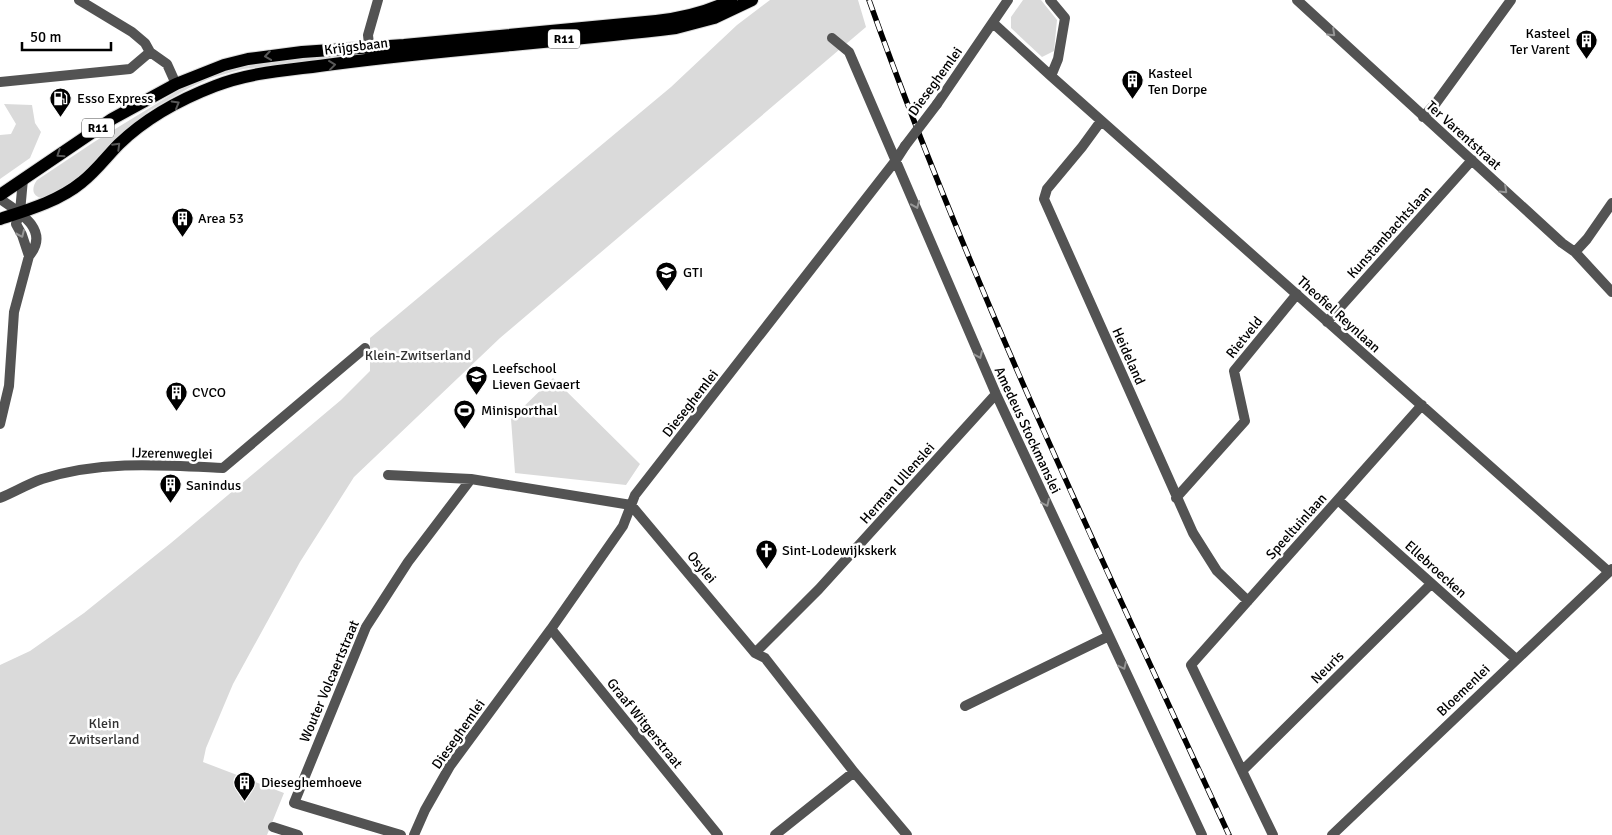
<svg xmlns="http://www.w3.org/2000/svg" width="1612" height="835" font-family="Signika,sans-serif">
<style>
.green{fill:#dadada}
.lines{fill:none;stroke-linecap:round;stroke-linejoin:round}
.primary-casing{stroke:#dbdbdb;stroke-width:14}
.street{stroke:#535353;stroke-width:10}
.primary{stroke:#000;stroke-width:12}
.rail-casing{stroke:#000;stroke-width:5.5}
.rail{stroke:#fff;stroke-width:4;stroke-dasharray:11;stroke-linecap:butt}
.street-bridge{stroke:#535353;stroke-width:10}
.oneway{stroke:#989898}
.oneway2{stroke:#595959}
.labels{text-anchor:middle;stroke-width:5;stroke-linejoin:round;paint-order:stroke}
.shield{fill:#fff;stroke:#4c4c4c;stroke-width:1}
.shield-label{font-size:12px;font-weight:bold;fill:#000}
.poi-label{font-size:14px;fill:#000;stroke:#fff;text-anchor:start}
.street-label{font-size:14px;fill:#000;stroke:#fff}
.park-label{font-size:14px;fill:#313131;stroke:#fff}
</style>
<rect width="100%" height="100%" fill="#fff"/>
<path class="green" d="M770,0H858L866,27L500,338L354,477L300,562L233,684L206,748L203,762L284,793L267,835H0V665L30,651L84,613L171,543L341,400L370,371V338L671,87L737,25Z
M1023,0H1041L1057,20L1054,51L1042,57L1011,28V17Z
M331,53V58L243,69L211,78L189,88L149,111L119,137L79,179L43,198C32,197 31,188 37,180L94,142L187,85L242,65Z
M4,104L32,105L35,123L41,132L30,158L0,179V135L11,134L16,124Z
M553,378L640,464L626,485L515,473L511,419Z"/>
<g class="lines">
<defs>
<path id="primary" d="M0,195L112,119L176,84L224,65L248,59L302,52L404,45L656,21C682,18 708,12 731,0
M0,219C28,210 59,201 82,182C96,171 107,156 119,144C146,118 181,99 215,86C253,71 294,70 334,64C447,49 562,42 676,28L714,18L752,0"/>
</defs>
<use href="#primary" class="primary-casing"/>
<path class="street" d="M79,0L132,32L145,43L150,52L167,64L176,84
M1050,0L1065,18L1058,59L1051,76
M1297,0L1562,243L1575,252L1612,292
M993,23L1051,76L1609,572
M832,38L849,52L996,394L1202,835
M370,53L368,35L378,0
M0,82L130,69L150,52
M937,104L1008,0
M1423,117L1436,103L1511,0
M1101,121L1082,147L1047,189L1044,199L1193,533L1217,571L1248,601
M23,179L20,212L16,224L22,235L29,256
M0,199C19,212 51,230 29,256L14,312L9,386L0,424
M1575,252L1587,239L1612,203
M1327,322L1472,160
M388,475L471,479L631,505L755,653L765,658L854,772L907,835
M0,498C14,492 28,484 42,479C101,460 162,465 223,468L365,348
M1176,498L1245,421L1234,371L1297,294
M1338,500L1516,659
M551,629L718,835
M755,653L819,589L996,394
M965,706L1109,636
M1242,771L1431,584
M273,827L298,835
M401,835L294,803L366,627L408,562L471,479
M414,835L425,810L450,766L551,629L623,526L635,495L896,160L905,146
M775,835L854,772
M1273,835L1191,665L1422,405
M1332,835L1612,569"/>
<use href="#primary" class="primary"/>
<defs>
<path id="rail" d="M869,0C971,286 1102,560 1229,835"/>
</defs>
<use href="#rail" class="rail-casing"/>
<use href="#rail" class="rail"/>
<path class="street-bridge" d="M905,146L937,104"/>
</g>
<defs><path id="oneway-chevron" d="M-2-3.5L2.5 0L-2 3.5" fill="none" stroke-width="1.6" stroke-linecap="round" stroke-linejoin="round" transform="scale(1.25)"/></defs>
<g class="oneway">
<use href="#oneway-chevron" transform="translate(1332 33) rotate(43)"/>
<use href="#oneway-chevron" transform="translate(1504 190) rotate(43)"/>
<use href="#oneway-chevron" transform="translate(916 205) rotate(67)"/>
<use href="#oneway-chevron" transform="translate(21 234) rotate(66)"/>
<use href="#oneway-chevron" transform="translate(979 355) rotate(67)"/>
<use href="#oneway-chevron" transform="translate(1046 503) rotate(65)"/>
<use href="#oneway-chevron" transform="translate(1123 666) rotate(65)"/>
</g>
<g class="oneway2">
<use href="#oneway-chevron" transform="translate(268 56) rotate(172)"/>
<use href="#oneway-chevron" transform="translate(332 65) rotate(-7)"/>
<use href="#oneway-chevron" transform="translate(176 104) rotate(-30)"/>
<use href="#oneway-chevron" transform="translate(117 146) rotate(-45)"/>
<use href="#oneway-chevron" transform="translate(60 154) rotate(146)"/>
</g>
<defs>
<symbol id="building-pin" viewBox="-11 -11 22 30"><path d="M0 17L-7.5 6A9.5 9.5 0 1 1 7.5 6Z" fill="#000" stroke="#fff"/><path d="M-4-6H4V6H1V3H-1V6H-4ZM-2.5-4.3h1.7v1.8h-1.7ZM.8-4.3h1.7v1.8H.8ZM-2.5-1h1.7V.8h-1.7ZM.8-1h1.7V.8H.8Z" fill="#fff"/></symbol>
<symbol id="fuel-pin" viewBox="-11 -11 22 30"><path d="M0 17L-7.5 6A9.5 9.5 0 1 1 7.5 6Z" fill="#000" stroke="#fff"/><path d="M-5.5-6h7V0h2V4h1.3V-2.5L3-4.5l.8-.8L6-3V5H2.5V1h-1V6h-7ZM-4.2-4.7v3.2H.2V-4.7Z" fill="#fff"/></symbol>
<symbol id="school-pin" viewBox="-11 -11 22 30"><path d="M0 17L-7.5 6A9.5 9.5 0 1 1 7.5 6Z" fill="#000" stroke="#fff"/><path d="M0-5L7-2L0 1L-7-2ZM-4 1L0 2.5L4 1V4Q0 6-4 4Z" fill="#fff"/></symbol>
<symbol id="stadium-pin" viewBox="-11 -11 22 30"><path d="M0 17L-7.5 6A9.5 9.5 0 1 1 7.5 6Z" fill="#000" stroke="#fff"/><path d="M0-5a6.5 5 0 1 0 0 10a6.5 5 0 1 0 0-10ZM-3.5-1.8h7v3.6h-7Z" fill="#fff"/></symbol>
<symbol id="church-pin" viewBox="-11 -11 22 30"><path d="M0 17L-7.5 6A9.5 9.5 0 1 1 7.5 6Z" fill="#000" stroke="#fff"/><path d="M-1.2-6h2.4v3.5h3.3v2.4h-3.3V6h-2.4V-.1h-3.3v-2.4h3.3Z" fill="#fff"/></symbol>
</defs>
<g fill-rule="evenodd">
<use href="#building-pin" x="1574" y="28" width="25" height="34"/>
<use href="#building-pin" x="1120" y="68" width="25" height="34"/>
<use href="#fuel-pin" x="48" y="86" width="25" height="34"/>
<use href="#building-pin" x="170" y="206" width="25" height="34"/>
<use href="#school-pin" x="654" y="260" width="25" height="34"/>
<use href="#school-pin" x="464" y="364" width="25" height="34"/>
<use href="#building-pin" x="164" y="380" width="25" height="34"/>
<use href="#stadium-pin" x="452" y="398" width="25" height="34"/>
<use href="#building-pin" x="158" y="472" width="25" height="34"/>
<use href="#church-pin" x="754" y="538" width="25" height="34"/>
<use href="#building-pin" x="232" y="770" width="25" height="34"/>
</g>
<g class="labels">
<g class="shield">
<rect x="548" y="29.5" width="32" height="19" rx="4"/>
<rect x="82" y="118.5" width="32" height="19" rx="4"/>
</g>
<g class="shield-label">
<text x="564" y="43">R11</text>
<text x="98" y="132">R11</text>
</g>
<g class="poi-label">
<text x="1570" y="38" text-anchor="end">Kasteel<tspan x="1570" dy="16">Ter Varent</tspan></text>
<text x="1148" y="78">Kasteel<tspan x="1148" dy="16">Ten Dorpe</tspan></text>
<text x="77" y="103">Esso Express</text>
<text x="198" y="223">Area 53</text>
<text x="683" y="277">GTI</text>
<text x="492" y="373">Leefschool<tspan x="492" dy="16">Lieven Gevaert</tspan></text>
<text x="192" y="397">CVCO</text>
<text x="481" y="415">Minisporthal</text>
<text x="186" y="490">Sanindus</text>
<text x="782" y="555">Sint-Lodewijkskerk</text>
<text x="261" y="787">Dieseghemhoeve</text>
</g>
<g class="street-label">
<text transform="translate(356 46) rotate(-7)" y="5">Krijgsbaan</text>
<text transform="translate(935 81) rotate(-54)" y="5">Dieseghemlei</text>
<text transform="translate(1464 135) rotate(42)" y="5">Ter Varentstraat</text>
<text transform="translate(1389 232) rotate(-48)" y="5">Kunstambachtslaan</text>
<text transform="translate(1339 314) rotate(42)" y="5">Theofiel Reynlaan</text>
<text transform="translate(1244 337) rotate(-51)" y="5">Rietveld</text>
<text transform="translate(1129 356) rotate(66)" y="5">Heideland</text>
<text transform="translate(690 403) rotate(-52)" y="5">Dieseghemlei</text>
<text transform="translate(1028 430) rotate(65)" y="5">Amedeus Stockmanslei</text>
<text transform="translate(172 453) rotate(1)" y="5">IJzerenweglei</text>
<text transform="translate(897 483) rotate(-48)" y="5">Herman Ullenslei</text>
<text transform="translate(1296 526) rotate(-48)" y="5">Speeltuinlaan</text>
<text transform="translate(702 567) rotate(50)" y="5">Osylei</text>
<text transform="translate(1436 569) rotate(42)" y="5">Ellebroecken</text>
<text transform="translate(1327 667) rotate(-45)" y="5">Neuris</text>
<text transform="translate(329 681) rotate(-67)" y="5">Wouter Volcaertstraat</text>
<text transform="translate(1463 690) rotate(-44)" y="5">Bloemenlei</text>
<text transform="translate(645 723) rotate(51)" y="5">Graaf Witgerstraat</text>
<text transform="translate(458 734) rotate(-55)" y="5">Dieseghemlei</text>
</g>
<g class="park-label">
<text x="418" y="360">Klein-Zwitserland</text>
<text x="104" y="728">Klein<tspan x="104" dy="16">Zwitserland</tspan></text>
</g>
</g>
<path d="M22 42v8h89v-8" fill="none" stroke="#000000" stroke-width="2.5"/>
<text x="30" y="42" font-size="15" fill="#000000" stroke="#ffffff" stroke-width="4" paint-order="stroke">50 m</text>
</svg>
